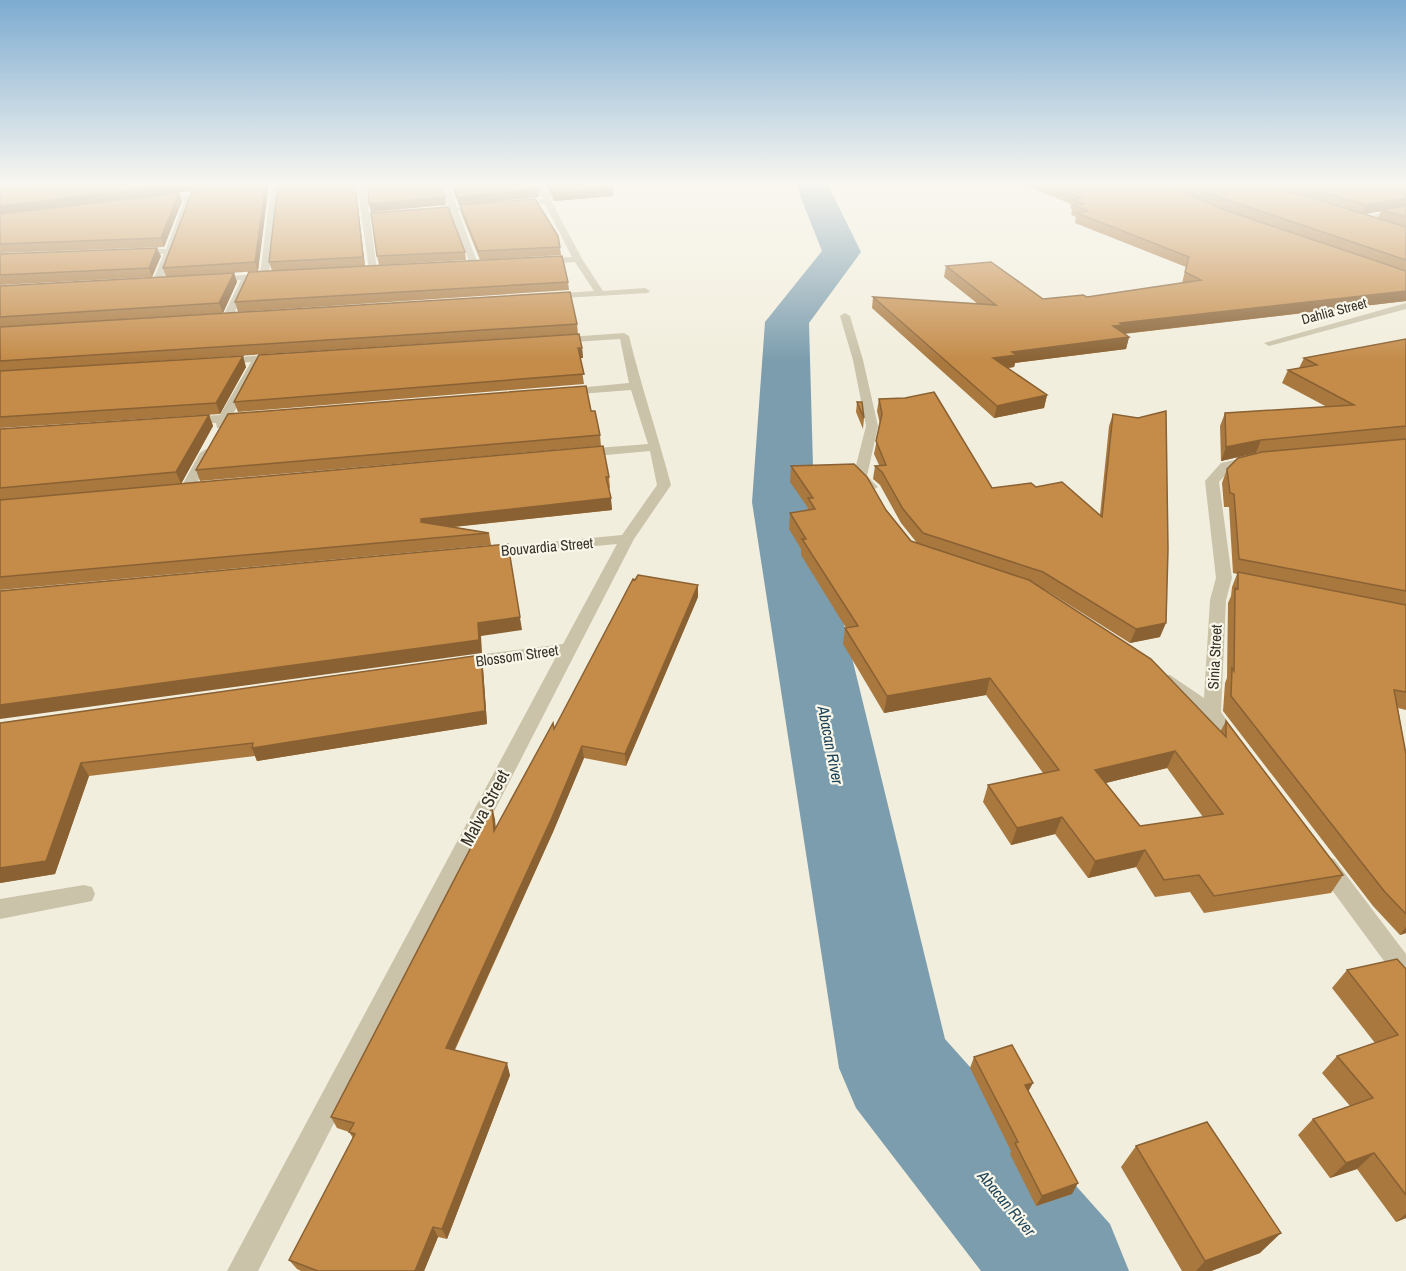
<svg xmlns="http://www.w3.org/2000/svg" width="1406" height="1271" font-family="'Archivo Narrow',sans-serif">
<style>
.lines{fill:none;stroke-linecap:round;stroke-linejoin:round}
.river{fill:#7c9dae;fill-rule:evenodd}
.service{fill:#cac2a9;fill-rule:evenodd}
.minor{fill:#cac2a9;fill-rule:evenodd}
.wall{fill:#a9783f;fill-rule:evenodd}
.shaded-wall{fill:#896133}
.building{fill:#c48b49;stroke:#896133;stroke-width:1.5;fill-rule:evenodd}
.labels{text-anchor:middle;stroke-width:4.5;stroke-linejoin:round;paint-order:stroke}
.far-street-label{font-size:14px;fill:#373129;stroke:#f9f7e9}
.street-label{font-size:15px;fill:#373129;stroke:#f9f7e9}
.water-label{font-size:16px;font-style:italic;fill:#1f4358;stroke:#f9f7e9}
.near-street-label{font-size:18px;fill:#373129;stroke:#f9f7e9}
</style>
<rect width="100%" height="100%" fill="#f2eedd"/>
<g class="lines">
<path class="river" d="M795,183H827L861,252L809,323L814,502L945,1039L1110,1224L1129,1271H981L856,1108L839,1068L752,502L765,322L822,251Z"/>
<path class="service" d="M84,885L92,887L95,894L92,901L0,919V899Z"/>
<path class="minor" d="M274,183H297L278,187L269,273L274,276L269,279L250,280L232,318L223,320L222,318L241,280L214,282L209,279L211,277L260,274L271,188L246,191L242,189Z
M357,183H365L369,214L393,212L397,214L370,219L377,270L373,273L369,270Z
M440,183H448L457,207L482,205L486,207L458,211L478,264L477,266L470,264L451,212L427,213L423,211L449,207Z
M534,183H542L582,259L603,291L645,288L650,291L648,293L546,299L544,297L549,294L594,291L575,262L540,264L536,261L540,258L572,257L545,204L517,206L513,204L543,199Z
M212,191L215,195L193,198L162,282L154,284L152,282L164,254L136,255L132,252L136,249H166L185,199L160,202L156,200Z
M1406,208V212L1358,221L1354,219Z
M1406,303V309L1269,346L1264,343Z
M845,313L850,316L863,360L878,426L867,476L878,487L871,491L866,490L853,477L866,426L853,360L840,316Z
M624,333L629,336C641,386 658,435 671,485L634,539L258,1271H227L557,655L461,669L455,667L452,663L455,659L461,657L563,644L617,544L488,556L481,552L488,548L622,535L657,485L650,451L584,457L578,453L584,449L648,444L631,390L566,395L560,392L566,389L629,383L620,339L558,343L553,340L554,338Z
M278,354L283,357L282,359L262,361L233,414H252V420L229,422L225,428H217L216,423L185,424V418L189,417L220,415L251,362L223,364L219,363V359Z
M206,449L212,453L194,489L187,493L182,492L180,489L200,453Z
M1252,456L1258,460L1257,463L1231,469L1219,482L1232,578L1226,600L1221,712L1245,746L1243,751C1225,756 1217,732 1207,720C1194,703 1166,697 1155,679L1158,675H1170L1204,698L1210,600L1216,578L1205,481L1221,463Z
M1326,856L1334,859L1406,954V983L1398,980L1318,871L1315,865L1318,859Z"/>
</g>
<path class="wall" d="M0,183H255L111,201H182L164,247L0,253Z
M266,183L268,191L258,271L166,277L163,268Z
M355,183L365,266L272,271L269,262Z
M450,183H535L539,189V197L459,205Z
M545,183H608L613,196L554,201Z
M1019,183H1406V301L1124,334L1129,337L1126,349L1015,363L1014,367L1008,368L1047,395L1044,408L994,418L872,308L873,297L978,304L944,277L946,266L1043,299L1087,297L1182,283L1186,267L1075,223L1076,217L1071,215L1072,209L1070,208L1071,204ZM1381,211L1378,218L1365,214Z
M460,205L560,247L561,255L480,260L461,213Z
M465,252L466,260L379,265L377,256Z
M0,254L161,256L152,277L0,285Z
M234,273L237,282L223,313L0,327V286Z
M568,282L569,290L238,312L235,302Z
M577,324L578,334L95,365L246,367L220,414L0,428V327Z
M1406,339V710L1398,708L1406,754V933L1400,935L1373,906L1223,711L1225,683L1227,678L1228,603L1231,596L1232,587L1237,574L1233,573L1229,507H1224L1222,483L1227,469L1260,452L1221,461L1220,426L1225,413L1327,407L1282,383L1288,370L1299,368L1304,358Z
M582,348L583,358H580L584,384L238,412L234,402Z
M879,399L992,488L1036,487L1100,515L1109,426L1113,414L1160,637L1130,643L1044,589L1220,732L1226,721L1343,875L1331,893L1204,913L1190,892L1155,897L1136,867L1088,878L1055,834L1011,845L983,802L988,785L1043,773L986,695L884,713L843,644L845,628H846L801,555V549L789,529L790,513L807,510L808,508L790,482L791,466L886,510L911,541L917,543L901,523L880,485L873,479L875,466L879,465L874,454L880,424L877,411ZM1167,768L1203,817L1140,826L1106,783Z
M857,402L864,418L863,429L856,412Z
M591,411L600,435L601,446L200,481L196,470Z
M209,415L213,426L181,484L609,477L610,488L609,489L612,510L454,527L489,533L491,545L0,590V429Z
M698,597L626,766L584,758L553,832L455,1050L510,1075L447,1239L438,1237L424,1271H301L297,1269L289,1260L353,1138L349,1132L337,1128L331,1117L492,807L496,829L554,729Z
M481,655L483,668L487,724L257,761L255,756L89,776L55,874L0,883V723Z
M1406,969V1218L1396,1222L1357,1169L1330,1178L1298,1135L1313,1119L1350,1106L1322,1073L1337,1056L1375,1043L1332,988L1347,970Z
M974,1057L1029,1092L1072,1194L1036,1206L1010,1154L1011,1151L970,1068Z
M1136,1146L1260,1253L1211,1271H1182L1121,1167Z"/>
<path class="shaded-wall" d="M0,183H55L0,189Z
M190,183H255L0,214V206Z
M266,183L268,191L258,271L255,262Z
M355,183L365,266L363,257Z
M613,188V196L554,201L553,193Z
M539,189V197L459,205L457,197Z
M179,193L182,201L164,247L161,238Z
M445,197L446,205L371,212L369,204Z
M1406,198V207L1381,210V211L1362,215L1366,205Z
M157,248L161,256L152,277L149,268Z
M234,273L237,282L223,313L219,303Z
M1406,291V301L1120,334L1113,326L1120,323Z
M1129,337L1126,349L1015,363L1014,367L991,370L993,358L1012,352Z
M578,348H582L583,358H579Z
M243,356L246,367L220,414L216,403Z
M1047,395L1044,408L994,418L997,406Z
M209,415L213,426L181,484L176,472Z
M1261,440L1256,453L1221,461L1226,447Z
M611,498L612,510L423,530L421,522V519Z
M508,544L522,630L481,636L482,653L0,719V705L478,623Z
M698,585V597L626,766L625,754Z
M1166,623L1160,637L1130,643L1136,629Z
M481,655L483,668L487,724L257,761L252,748Z
M990,678L986,695L884,713L887,696Z
M582,746L584,758L553,832L450,1059L446,1048Z
M1175,751L1167,768L1089,787L1095,770Z
M81,763L89,776L55,874L0,883V868Z
M492,807L495,819L497,844L494,831Z
M1062,817L1055,834L1011,845L1017,828Z
M1145,850L1136,867L1088,878L1095,861Z
M1406,927V933L1400,935Z
M507,1063L510,1075L447,1239L442,1229Z
M1033,1083L1027,1094L1025,1085Z
M1374,1153L1357,1169L1330,1178L1346,1163Z
M1078,1183L1072,1194L1036,1206L1042,1196Z
M1406,1214V1218L1396,1222Z
M433,1227L438,1237L424,1271H415Z
M1281,1233L1260,1253L1211,1271H1196L1205,1261Z"/>
<path class="building" d="M53,183H190L0,206V189Z
M266,183L255,262L163,268L192,192Z
M278,183H355L363,257L269,262Z
M367,183H439L445,197L369,204Z
M452,183H535L539,189L457,197Z
M548,183H608L613,188L553,193Z
M1044,183H1166L1219,208L1406,271V291L1120,323L1123,325L1113,326L1129,337L1012,352L1017,355L993,358L1047,395L997,406L873,297L996,305L946,266L991,262L1043,299L1083,295L1087,297L1201,280L1185,272L1189,257L1077,213L1088,211L1073,205L1084,204L1072,199L1082,198Z
M1187,183H1264L1406,227V260L1227,200Z
M1292,183H1406V198L1366,205Z
M179,193L161,238L0,244V214Z
M535,199L558,236L560,247L478,251L460,205Z
M1406,206V217L1381,210Z
M448,207L465,252L377,256L371,213Z
M157,248L149,268L0,275V254Z
M562,256L568,282L235,302L249,272Z
M234,273L219,303L0,317V286Z
M570,292L577,324L0,361V327Z
M579,334L582,348H578L584,374L234,402L259,355Z
M1406,339V426L1261,440L1226,447L1225,413L1354,405L1288,370L1317,365L1304,358Z
M243,356L216,403L0,417V371Z
M586,386L591,411H595L600,435L196,470L228,414Z
M934,392L992,488L1031,483L1036,487L1062,482L1102,517L1113,414L1138,418L1166,411L1168,549L1166,623L1136,629L1043,572L923,533L903,509L882,472L875,466L886,465L876,441L882,414L879,399L905,398Z
M857,402H862L864,418Z
M209,415L176,472L0,488V429Z
M1406,439V591L1239,559L1234,494L1230,493L1227,469L1238,458L1262,452Z
M603,446L609,477H606L611,498L421,519V522L489,533L0,577V500Z
M854,464L867,477L886,510L911,541L1029,580L1151,659L1226,737V721L1343,875L1214,896L1199,875L1164,880L1145,850L1095,861L1062,817L1017,828L988,785L1059,770L990,678L887,696L845,628L858,626L802,539H806L790,513L815,509L808,498H813L791,466ZM1175,751L1223,814L1140,826L1095,770Z
M508,544L520,617L478,623L479,640L0,705V591Z
M1238,572L1406,605V692L1394,690L1406,754V914L1384,891L1231,696L1232,668L1234,671L1235,588L1238,589Z
M638,575L698,585L625,754L582,746L551,820L446,1048L507,1063L442,1229L433,1227L415,1271H318L289,1260L355,1134L349,1132L354,1123L331,1117L492,807L494,831L553,723L554,729L633,579L635,580Z
M481,655L485,711L252,748L253,743L81,763L46,861L0,868V723Z
M1397,959L1406,969V1195L1374,1153L1346,1163L1313,1119L1373,1098L1337,1056L1398,1035L1347,970Z
M1012,1045L1033,1083L1025,1085L1078,1183L1042,1196L1015,1143L1018,1142L974,1057Z
M1207,1122L1281,1233L1205,1261L1136,1146Z"/>
<linearGradient id="sky" x2="0" y2="1"><stop stop-color="#7dabd1"/><stop offset="0.51" stop-color="#f9f7f0"/><stop offset="1" stop-color="#f9f7f0" stop-opacity="0"/></linearGradient>
<rect width="1406" height="361" fill="url(#sky)"/>
<g class="labels">
<g class="far-street-label">
<text transform="translate(1334 311) rotate(-15)" y="5">Dahlia Street</text>
</g>
<g class="street-label">
<text transform="translate(547 547) rotate(-5)" y="5">Bouvardia Street</text>
<text transform="translate(517 656) rotate(-8)" y="5">Blossom Street</text>
<text transform="translate(1215 657) rotate(-87)" y="5">Sinia Street</text>
</g>
<g class="water-label">
<text transform="translate(831 745) rotate(79)" y="6">Abacan River</text>
<text transform="translate(1007 1203) rotate(50)" y="6">Abacan River</text>
</g>
<g class="near-street-label">
<text transform="translate(485 808) rotate(-62)" y="6">Malva Street</text>
</g>
</g>
</svg>
